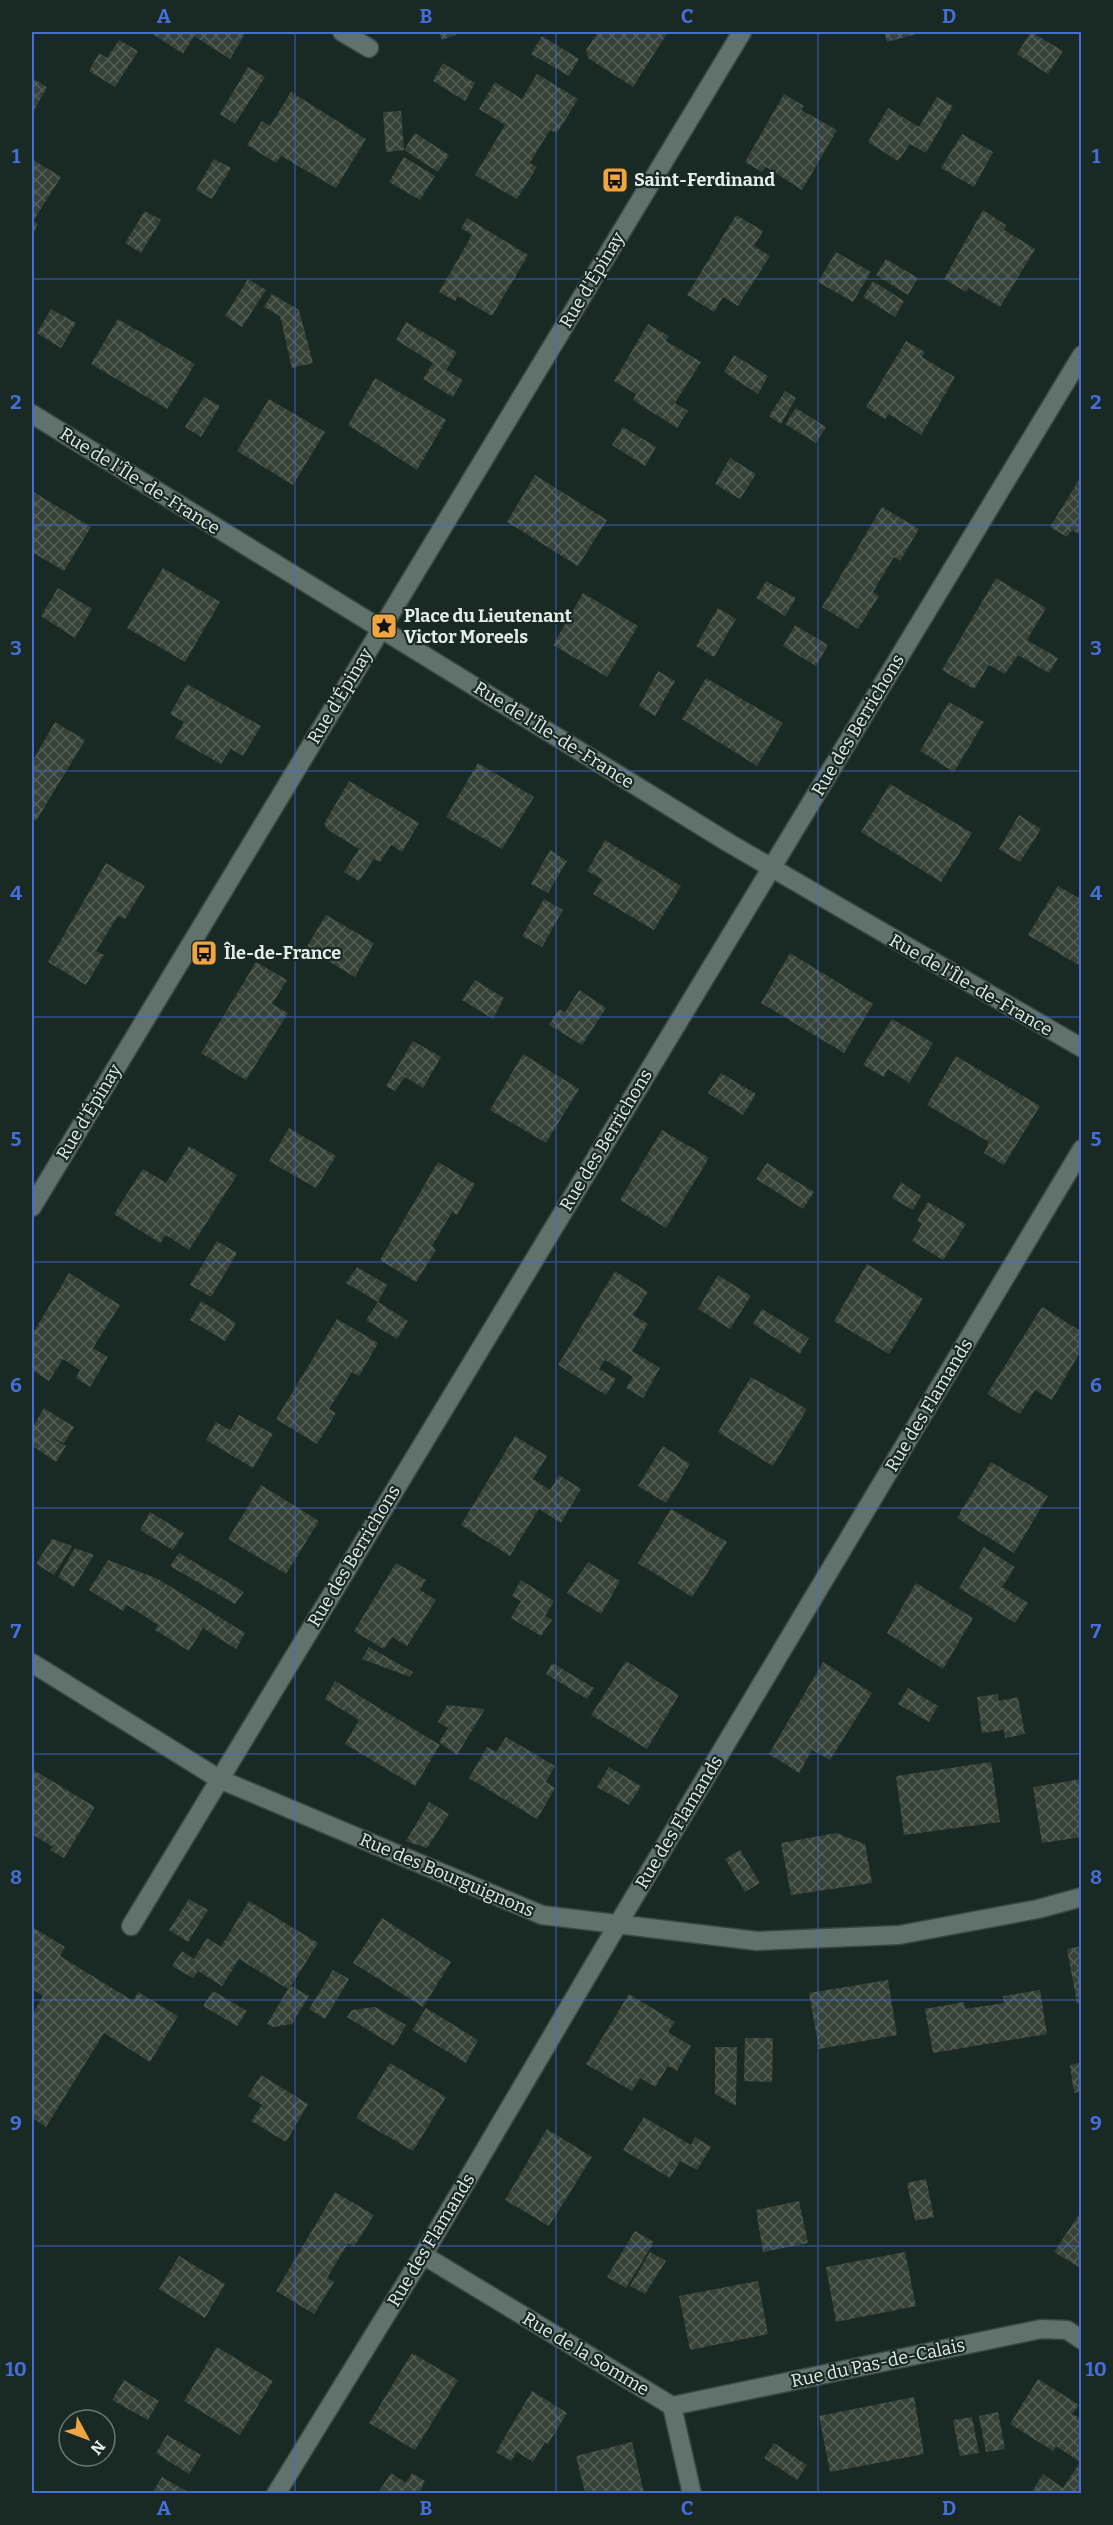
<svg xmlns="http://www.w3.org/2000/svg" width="1113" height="2525" font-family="Bitter,serif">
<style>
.building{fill:url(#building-cross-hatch)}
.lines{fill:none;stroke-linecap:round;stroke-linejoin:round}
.minor-casing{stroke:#394742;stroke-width:21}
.minor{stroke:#60726b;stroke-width:18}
.grid{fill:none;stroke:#456edb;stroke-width:1.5;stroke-opacity:0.55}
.labels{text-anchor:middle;stroke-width:4.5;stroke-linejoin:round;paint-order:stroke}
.poi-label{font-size:18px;font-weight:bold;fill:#e3ede9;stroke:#192923;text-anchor:start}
.street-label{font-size:18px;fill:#e3ede9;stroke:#192923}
.neatline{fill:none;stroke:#456edb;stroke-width:2}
.grid-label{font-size:20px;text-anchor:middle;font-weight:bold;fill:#456edb}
</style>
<defs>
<pattern id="building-cross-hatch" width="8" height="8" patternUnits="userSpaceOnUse" patternTransform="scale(1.5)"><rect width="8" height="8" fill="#364238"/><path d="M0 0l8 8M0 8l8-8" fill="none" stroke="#535e55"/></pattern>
</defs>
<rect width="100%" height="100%" fill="#192923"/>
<path class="building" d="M150,32H246L230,59L194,36L183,54Z
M439,32H463L442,40Z
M598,32H668L633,87L588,58L586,50Z
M884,32H924L887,42Z
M1031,32L1063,51L1048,74L1017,54Z
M542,36L579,59L569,76L531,54Z
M119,40L138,51L115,87L89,71L99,53L107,58Z
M443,63L475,83L465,101L433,81Z
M248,67L265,77L235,124L220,114Z
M537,74L578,99L557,133L550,130L540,146L530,163L537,167L517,199L475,175L505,125L479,109L495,82L522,99Z
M32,78L47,87L32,114Z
M291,92L366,139L336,188L281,156L276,163L247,145L262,121L270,126Z
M784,94L804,106L801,110L837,130L802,190L766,167L762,172L745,162Z
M937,97L953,106L926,153L910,144L898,161L868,142L888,108L919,127Z
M401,111L404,150L386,152L383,112Z
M415,133L449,155L438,172L404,150Z
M962,134L993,152L974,187L941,168Z
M404,157L435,176L420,200L389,182Z
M32,159L61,177L33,221L38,224L32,235Z
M214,159L231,168L212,199L196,190Z
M983,210L1006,225L1004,230L1035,249L1000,307L969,288L966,292L944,279Z
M145,211L161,220L141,253L125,243Z
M736,215L763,231L754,246L770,256L738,306L723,297L714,312L687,295Z
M467,218L528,255L492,316L458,296L455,301L439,292L472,235L461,228Z
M836,252L871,272L853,302L818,282Z
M886,259L918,278L908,295L876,275Z
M248,279L266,290L242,327L225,316Z
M873,281L904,301L895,317L863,297Z
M272,294L299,310L313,363L292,368L280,316L264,307Z
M51,309L76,323L61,348L37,333Z
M118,319L195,364L167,409L91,364Z
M406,322L457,352L446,370L463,380L453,397L423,379L433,363L396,340Z
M648,324L669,336L666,341L701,362L675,403L688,411L677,428L633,400L636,394L614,381Z
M906,341L925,352L922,357L955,377L921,435L889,414L885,419L866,407Z
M734,355L768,376L758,394L724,372Z
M375,378L446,420L417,470L348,425Z
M785,391L796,398L781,424L769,416Z
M204,397L220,406L201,437L185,427Z
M269,399L325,432L293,485L237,451Z
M796,408L826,427L816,443L785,424Z
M623,427L656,447L645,466L612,445Z
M730,458L756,474L740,499L715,484Z
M535,475L607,520L578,566L507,522Z
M1082,475V536L1072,530L1067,537L1050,527Z
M32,491L91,527L64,571L32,552Z
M882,507L919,529L900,561L894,557L873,592L879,596L858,629L822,607Z
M163,568L220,602L185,662L127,628Z
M996,578L1046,608L1027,640L1058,658L1049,673L1018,655L1005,674L989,665L974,689L942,670Z
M766,581L796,598L785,616L756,598Z
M58,588L92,609L75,638L41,616Z
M583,593L638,626L607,677L553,645Z
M718,608L736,619L714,657L696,646Z
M795,625L828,645L816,666L783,646Z
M658,671L675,681L655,716L639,706Z
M706,678L783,723L757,766L682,719Z
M187,684L261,726L243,756L231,749L221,764L175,738L184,722L170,714Z
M949,702L984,722L954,772L920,751Z
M55,722L85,740L36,821L32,819V762Z
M478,763L534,797L502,849L446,817Z
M349,781L419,823L402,852L391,845L380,862L374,859L359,881L344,872L359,849L328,830L324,824Z
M890,784L972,833L941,882L861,832Z
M1019,815L1041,829L1020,862L999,849Z
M605,840L681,886L654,930L593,894L602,879L587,871Z
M550,850L567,861L548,893L531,884Z
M106,863L145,886L125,919L118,916L96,951L104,955L86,985L48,962Z
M1058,886L1082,900V967L1028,935Z
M544,899L563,910L542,947L522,936Z
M326,915L374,943L355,977L306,948Z
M790,953L873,1004L844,1053L761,1003Z
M256,962L287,980L272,1004L288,1013L246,1080L201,1053Z
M475,980L504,998L493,1019L462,1000Z
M579,990L606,1008L582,1045L549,1025L559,1009L565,1012Z
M892,1019L933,1043L909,1083L888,1069L884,1077L863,1065Z
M413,1041L441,1057L423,1088L405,1077L395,1091L386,1086Z
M523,1054L579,1089L546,1143L490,1110Z
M956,1056L1040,1106L1004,1165L984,1153L989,1142L927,1105Z
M721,1073L756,1094L743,1115L708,1093Z
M289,1128L336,1156L316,1188L269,1161Z
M662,1130L709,1158L666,1228L620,1200Z
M189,1146L237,1175L189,1250L166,1235L160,1243L114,1214L143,1169L166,1183Z
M438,1162L475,1184L457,1215L452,1212L432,1246L436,1250L416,1282L380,1260Z
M767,1163L814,1192L803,1209L756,1179Z
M901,1182L921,1196L913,1210L892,1198Z
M928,1202L966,1224L943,1260L912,1241L922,1224L917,1221Z
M217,1241L237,1253L211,1297L190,1285Z
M867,1264L923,1299L889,1354L834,1321Z
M357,1267L387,1285L378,1302L408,1321L397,1339L366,1320L378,1302L346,1283Z
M615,1271L648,1292L633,1315L648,1324L632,1351L660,1368L643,1398L626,1388L633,1377L605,1360L599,1369L616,1379L606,1395L558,1365Z
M69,1273L120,1305L93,1348L108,1357L90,1387L76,1378L80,1370L63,1359L49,1381L32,1370V1335Z
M718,1275L751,1296L730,1329L698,1309Z
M201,1301L236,1323L225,1341L190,1320Z
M1042,1307L1082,1332V1349L1052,1400L1035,1390L1020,1414L987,1394Z
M762,1309L809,1338L800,1354L753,1324Z
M337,1319L378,1343L359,1376L352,1372L329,1409L336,1413L317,1444L276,1419Z
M751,1377L807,1409L773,1466L718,1432Z
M44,1408L74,1427L64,1443L51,1437L66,1446L56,1462L32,1446V1428Z
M239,1415L273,1434L253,1468L206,1440L216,1422L230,1430Z
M515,1436L547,1456L533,1479L550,1490L559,1475L581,1489L561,1523L539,1509L510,1556L461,1525Z
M663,1446L690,1464L666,1503L638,1486Z
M991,1462L1048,1496L1014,1553L957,1518Z
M261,1485L319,1521L286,1574L228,1539Z
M671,1509L727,1542L692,1597L638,1563Z
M150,1512L184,1533L173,1550L140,1530Z
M52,1539L72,1546L54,1575L36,1564Z
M984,1547L1015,1567L1002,1587L1028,1603L1015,1623L959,1588Z
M75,1548L94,1555L74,1587L58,1577Z
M179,1553L244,1592L235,1604L170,1566Z
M108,1560L158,1579L245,1633L236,1649L203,1628L189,1651L155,1630L158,1625L127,1605L123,1611L89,1590Z
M588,1562L620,1581L601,1614L567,1593Z
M396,1563L426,1580L420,1590L436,1600L407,1646L392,1637L384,1649L354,1631Z
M521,1580L554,1601L545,1616L552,1620L541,1636L511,1618L521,1601L512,1596Z
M916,1583L973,1618L943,1669L887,1633Z
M369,1647L413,1672L410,1677L362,1659Z
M626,1661L679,1695L647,1749L591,1715Z
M823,1662L872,1693L830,1760L812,1750L799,1773L769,1754Z
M552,1663L594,1688L587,1699L546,1674Z
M335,1681L440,1745L415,1786L345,1744L359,1720L325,1699Z
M908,1688L938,1706L929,1722L898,1704Z
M998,1694L999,1701L1018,1697L1025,1734L1005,1738L1004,1730L982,1733L977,1697Z
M447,1705L485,1709L457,1755L439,1742L448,1728L438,1722Z
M506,1737L555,1766L546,1782L555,1788L537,1819L469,1778L487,1747L496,1752Z
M991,1762L1000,1822L904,1835L896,1776Z
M609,1767L641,1786L629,1805L597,1787Z
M32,1769L95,1807L64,1858L50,1850L53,1847L32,1834Z
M1082,1779V1837L1042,1843L1033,1787Z
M429,1802L449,1814L427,1848L406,1841Z
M836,1833L865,1844L872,1883L791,1895L781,1843Z
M740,1850L760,1883L745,1892L725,1859Z
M189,1899L208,1910L188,1942L169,1930Z
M249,1901L318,1943L291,1986L309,1996L292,2024L273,2027L267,2024L288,1989L239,1959L222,1986L198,1971L193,1978L172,1966L182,1951L194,1959L207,1938L221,1947Z
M382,1918L451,1962L423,2007L353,1963Z
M32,1927L65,1947L60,1956L133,2001L138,1992L178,2016L150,2062L104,2033L46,2127L32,2118V2015L43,1996L32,1989Z
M1082,1946V2002L1077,2003L1067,1949Z
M333,1970L349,1979L325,2019L309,2009Z
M888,1980L897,2035L819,2049L809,1993Z
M1040,1990L1047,2034L933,2053L925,2009L964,2002L965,2009L1004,2003L1003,1996Z
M213,1991L247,2011L237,2026L203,2006Z
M629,1994L675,2022L668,2032L691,2046L677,2071L668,2066L655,2087L640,2078L632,2091L586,2064Z
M375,2007L406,2025L394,2046L347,2017L352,2010Z
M426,2008L478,2040L466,2063L412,2030Z
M745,2038H773L772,2082L744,2081Z
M715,2047H737L736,2106L715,2094Z
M1082,2062V2091L1074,2093L1070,2065Z
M390,2063L446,2097L413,2151L356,2118Z
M261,2075L308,2104L286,2142L251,2121L262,2105L248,2096Z
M644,2117L691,2145L695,2137L711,2147L697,2170L680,2161L670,2178L623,2150Z
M547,2129L592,2157L549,2226L505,2200Z
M926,2179L934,2217L915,2221L907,2183Z
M335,2192L374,2215L354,2247L348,2243L327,2278L334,2282L314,2314L276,2291Z
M799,2201L808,2243L763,2252L756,2210Z
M1082,2210V2263L1079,2267L1054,2252Z
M635,2231L654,2242L626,2288L607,2277Z
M650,2252L666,2261L645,2294L630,2286Z
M905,2252L916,2306L836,2322L826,2267Z
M179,2256L225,2284L205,2318L159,2289Z
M758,2281L768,2334L690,2350L679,2296Z
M217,2347L273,2381L240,2435L184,2401Z
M412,2353L458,2380L415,2450L369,2423Z
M1038,2379L1079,2405L1072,2414L1082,2419V2493H1031L1043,2474L1063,2488L1080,2462L1056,2446L1053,2451L1010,2424Z
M124,2380L159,2401L148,2420L112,2400Z
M532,2391L567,2413L548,2444L545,2442L533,2462L517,2452L511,2461L496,2452Z
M914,2397L924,2454L830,2472L819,2416Z
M998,2412L1005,2449L986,2452L979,2416Z
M972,2417L979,2453L960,2456L953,2420Z
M167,2435L201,2455L189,2474L156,2453Z
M632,2442L644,2493H585L576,2456Z
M774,2443L807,2465L797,2480L764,2458Z
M391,2473L406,2483L412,2473L425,2481L419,2493H382L379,2491Z
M162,2477L190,2493H152Z"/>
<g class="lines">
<defs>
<path id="minor" d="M342,32L369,48
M32,414L729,843L1082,1048
M32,1207L742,32
M32,1663L219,1779L542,1915L757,1941L899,1935L1038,1909L1082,1897
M131,1926L1082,355
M423,2255L672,2406L692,2494
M672,2406L1041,2329L1067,2330L1082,2340
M276,2494L423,2255L618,1924L1082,1149"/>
</defs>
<use href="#minor" class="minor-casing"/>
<use href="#minor" class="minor"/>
</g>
<path class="grid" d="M295,32V2494M556,32V2494M818,32V2494M32,279H1082M32,525H1082M32,771H1082M32,1017H1082M32,1262H1082M32,1508H1082M32,1754H1082M32,2000H1082M32,2246H1082"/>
<defs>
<symbol id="bus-square" viewBox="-11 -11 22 22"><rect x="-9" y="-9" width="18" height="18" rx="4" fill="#f1a540" stroke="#192923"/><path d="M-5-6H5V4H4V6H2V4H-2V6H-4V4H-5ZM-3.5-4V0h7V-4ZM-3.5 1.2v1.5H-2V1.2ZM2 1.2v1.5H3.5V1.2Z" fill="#111"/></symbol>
<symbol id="sight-square" viewBox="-11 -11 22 22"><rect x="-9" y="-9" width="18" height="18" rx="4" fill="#f1a540" stroke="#192923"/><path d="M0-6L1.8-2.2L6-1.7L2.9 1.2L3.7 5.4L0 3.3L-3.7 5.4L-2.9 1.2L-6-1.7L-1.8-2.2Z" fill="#111"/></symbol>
</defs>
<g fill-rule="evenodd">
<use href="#bus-square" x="600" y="165" width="30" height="30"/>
<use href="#sight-square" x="369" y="611" width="30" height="30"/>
<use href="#bus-square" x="189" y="938" width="30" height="30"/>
</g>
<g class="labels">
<g class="poi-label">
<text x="634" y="186">Saint-Ferdinand</text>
<text x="404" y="622">Place du Lieutenant<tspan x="404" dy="21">Victor Moreels</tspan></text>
<text x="224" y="959">Île-de-France</text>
</g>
<g class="street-label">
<text transform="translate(592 280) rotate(-59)" y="6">Rue d'Épinay</text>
<text transform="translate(140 481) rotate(32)" y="6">Rue de l'Île-de-France</text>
<text transform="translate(340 696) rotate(-59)" y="6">Rue d'Épinay</text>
<text transform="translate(858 725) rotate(-59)" y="6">Rue des Berrichons</text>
<text transform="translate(554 735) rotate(32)" y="6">Rue de l'Île-de-France</text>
<text transform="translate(971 985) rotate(30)" y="6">Rue de l'Île-de-France</text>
<text transform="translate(89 1112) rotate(-59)" y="6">Rue d'Épinay</text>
<text transform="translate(606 1140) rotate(-59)" y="6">Rue des Berrichons</text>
<text transform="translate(929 1405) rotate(-59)" y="6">Rue des Flamands</text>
<text transform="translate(354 1556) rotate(-59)" y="6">Rue des Berrichons</text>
<text transform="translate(679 1822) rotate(-59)" y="6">Rue des Flamands</text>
<text transform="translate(447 1875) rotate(23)" y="6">Rue des Bourguignons</text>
<text transform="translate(431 2240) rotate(-59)" y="6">Rue des Flamands</text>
<text transform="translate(586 2354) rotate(31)" y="6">Rue de la Somme</text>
<text transform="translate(878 2363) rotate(-12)" y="6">Rue du Pas-de-Calais</text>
</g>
</g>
<rect width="1113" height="2525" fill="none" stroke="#192923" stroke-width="66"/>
<g transform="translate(87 2438) rotate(131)"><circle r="28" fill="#192923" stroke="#6a7772" stroke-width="1.5"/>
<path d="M0-4.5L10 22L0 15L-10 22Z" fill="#f1a540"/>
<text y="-9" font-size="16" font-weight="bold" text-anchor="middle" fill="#e3ede9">N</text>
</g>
<rect x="33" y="33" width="1047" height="2459" class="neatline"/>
<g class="grid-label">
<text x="164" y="23">A</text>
<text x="426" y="23">B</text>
<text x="687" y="23">C</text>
<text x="949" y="23">D</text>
<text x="16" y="163">1</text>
<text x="1096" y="163">1</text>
<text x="16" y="409">2</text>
<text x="1096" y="409">2</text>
<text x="16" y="655">3</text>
<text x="1096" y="655">3</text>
<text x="16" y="900">4</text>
<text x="1096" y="900">4</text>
<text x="16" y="1146">5</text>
<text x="1096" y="1146">5</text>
<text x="16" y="1392">6</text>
<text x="1096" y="1392">6</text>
<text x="16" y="1638">7</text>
<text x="1096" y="1638">7</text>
<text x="16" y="1884">8</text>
<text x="1096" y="1884">8</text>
<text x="16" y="2130">9</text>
<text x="1096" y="2130">9</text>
<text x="16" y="2376">10</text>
<text x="1096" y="2376">10</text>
<text x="164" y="2515">A</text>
<text x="426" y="2515">B</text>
<text x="687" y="2515">C</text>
<text x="949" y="2515">D</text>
</g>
</svg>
